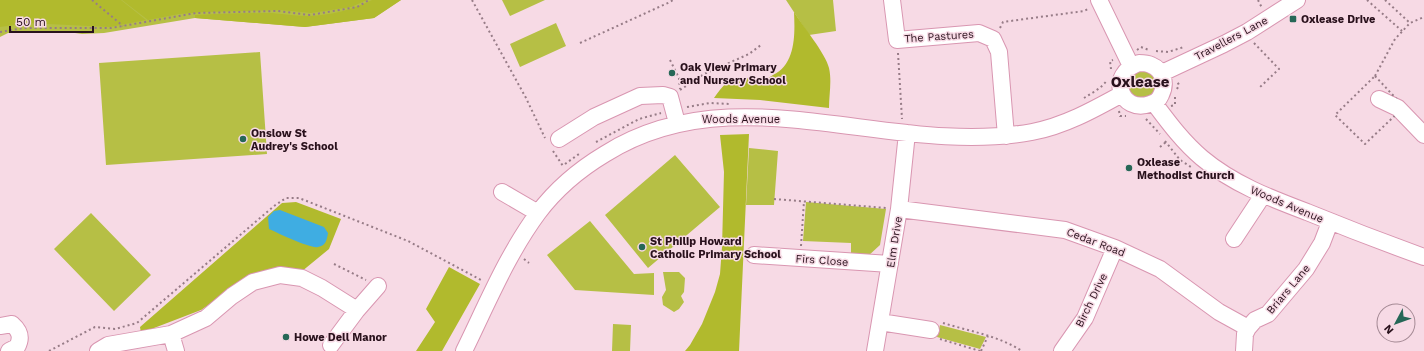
<svg xmlns="http://www.w3.org/2000/svg" width="1424" height="351" font-family="'Work Sans',sans-serif">
<style>
.green{fill:#b6bf45}
.forest{fill:#b1ba2d}
.water{fill:#3fade2}
.lines{fill:none;stroke-linecap:round;stroke-linejoin:round}
.minor-casing{stroke:#d996b1;stroke-width:18}
.path{stroke:#977c87;stroke-width:2;stroke-dasharray:2 3;stroke-linecap:butt}
.minor{stroke:#fff;stroke-width:16}
.poi-dot{fill:#266757;stroke:#f7dae5;stroke-width:1.5}
.labels{text-anchor:middle;stroke-width:3;stroke-linejoin:round;paint-order:stroke}
.poi-label{font-size:11px;font-weight:bold;fill:#29111c;stroke:#f7dae5;text-anchor:start}
.street-label{font-size:11px;fill:#29111c;stroke:#f7dae5}
.district-label{font-size:15px;font-weight:bold;fill:#29111c;stroke:#f7dae5}
</style>
<rect width="100%" height="100%" fill="#f7dae5"/>
<path class="green" d="M0,0H401L374,18L305,27L195,18L104,33L82,34L61,31L8,33L0,37Z
M502,0H545L510,16Z
M786,0H833L836,31L809,35Z
M556,23L566,46L520,67L510,44Z
M260,52L267,154L106,165L99,63Z
M1143,70C1159,77 1161,86 1148,98L1134,97L1128,90L1130,75Z
M749,148L778,151L774,205H746Z
M675,155L720,207L648,268L605,215Z
M806,202L886,209L880,245L867,257L851,254V243L803,241Z
M91,213L151,275L114,311L54,249Z
M590,221L634,274L654,273V295L575,290L547,255Z
M663,272H679L685,278L684,292L681,296L684,302L679,309L674,312L663,305L662,297L666,290Z
M613,324L631,325L630,351H612Z
M940,325L986,337L980,349L937,337Z"/>
<path class="forest" d="M0,0H121L146,20L110,27L27,23L0,27Z
M122,0H367L351,7L311,13L281,10L205,12L179,14L148,20Z
M372,0H401L374,18L305,27L195,18V15C221,14 247,13 272,13C285,14 297,16 309,16C331,15 352,10 372,0Z
M794,12C802,25 826,54 829,68C832,81 829,95 829,108L760,100L714,98C724,84 730,76 749,78C754,78 760,80 764,79C767,79 770,77 773,75C796,64 795,34 794,12Z
M749,134L739,351H685L690,345L702,324L715,292L720,274L722,247L724,172L720,135Z
M296,202L341,219L329,249L301,272L251,276L201,310L141,333L140,327L282,203Z
M449,267L480,284L442,351H416L435,322L426,309Z"/>
<path class="water" d="M280,210L324,227L328,233C327,239 326,246 318,247C311,249 278,233 269,229L268,217L274,211Z"/>
<g class="lines">
<defs>
<path id="minor" d="M892,0L897,40L979,33L993,39L999,52L1006,136
M1099,0L1131,66
M1139,63C1142,63 1147,63 1151,65C1163,70 1167,83 1161,95C1159,100 1154,103 1150,104C1120,114 1107,74 1139,63Z
M1162,73L1224,44L1247,32L1297,0
M1379,99L1398,108L1424,135
M1154,103C1169,123 1183,142 1202,158C1233,184 1270,198 1307,212C1346,228 1385,243 1424,257
M559,139L594,117L640,96L663,95L670,97L677,123
M502,192L538,213
M899,209L1065,230L1115,248L1160,269L1219,312L1248,328
M1234,239L1263,195
M754,255L890,264
M357,310L378,286
M880,322L931,330
M0,326L12,324C20,331 22,338 17,347L9,351
M171,334L176,351
M98,351L108,345L171,334L206,318L232,296L253,282L280,275L302,278L322,288L357,310L331,345
M464,351C487,304 507,255 538,213C556,189 580,169 605,154C737,71 890,158 1032,132C1064,126 1093,110 1122,94
M875,351L899,209L907,133
M1062,351L1085,318L1115,248
M1244,351L1245,334L1248,328L1255,320L1268,314L1306,269L1322,243L1330,222"/>
</defs>
<use href="#minor" class="minor-casing"/>
<path class="path" d="M92,0L123,26
M472,0L526,98L545,138
M1258,0L1262,8
M1367,0L1402,31
M1385,0L1410,23
M1000,28L1003,22L1084,11L1088,9
M0,32L24,28H111L196,13L278,11L310,15L357,7L369,0
M580,43L670,2L673,0
M1254,43L1279,69L1259,88
M1137,50L1141,47L1149,50
M1156,51L1168,52L1184,47
M898,53L902,119
M670,60L679,78L680,89
M1111,69L1110,61L1113,60
M1375,76L1404,107L1365,144L1335,115Z
M1375,76L1395,39L1410,23L1424,17
M1177,89L1179,85L1177,81
M680,90L704,74L749,54L761,45
M1084,98C1092,93 1102,88 1107,80
M1171,106L1175,105V97
M687,107L710,103L730,104
M1119,111L1120,116H1126
M1146,119L1160,134
M1165,141L1180,160L1191,167
M596,142L639,119L661,113
M1160,147L1166,142
M553,151L563,166
M565,164L579,154
M774,199L886,208
M801,246L804,201
M524,259L529,263
M334,264L366,280
M943,323C969,331 999,336 1022,351
M940,339L980,351
M49,351L95,327L115,329L137,323L274,206L286,198H299L408,241L483,281
M981,351L988,336"/>
<use href="#minor" class="minor"/>
</g>
<g class="poi-dot">
<rect x="1289" y="15" width="8" height="8" rx="2"/>
<circle cx="672" cy="73" r="4"/>
<circle cx="243" cy="139" r="4"/>
<circle cx="1129" cy="168" r="4"/>
<circle cx="642" cy="247" r="4"/>
<circle cx="286" cy="337" r="4"/>
</g>
<g class="labels">
<g class="poi-label">
<text x="1301" y="23">Oxlease Drive</text>
<text x="680" y="71">Oak View Primary<tspan x="680" dy="13">and Nursery School</tspan></text>
<text x="251" y="137">Onslow St<tspan x="251" dy="13">Audrey's School</tspan></text>
<text x="1137" y="166">Oxlease<tspan x="1137" dy="13">Methodist Church</tspan></text>
<text x="650" y="245">St Philip Howard<tspan x="650" dy="13">Catholic Primary School</tspan></text>
<text x="294" y="341">Howe Dell Manor</text>
</g>
<g class="street-label">
<text transform="translate(939 36) rotate(-4)" y="4">The Pastures</text>
<text transform="translate(1231 38) rotate(-28)" y="4">Travellers Lane</text>
<text x="741" y="123">Woods Avenue</text>
<text transform="translate(1287 204) rotate(23)" y="4">Woods Avenue</text>
<text transform="translate(894 242) rotate(-81)" y="4">Elm Drive</text>
<text transform="translate(1096 242) rotate(21)" y="4">Cedar Road</text>
<text transform="translate(822 260) rotate(4)" y="4">Firs Close</text>
<text transform="translate(1288 289) rotate(-50)" y="4">Briars Lane</text>
<text transform="translate(1091 300) rotate(-64)" y="4">Birch Drive</text>
</g>
<g class="district-label">
<text x="1140" y="87">Oxlease</text>
</g>
</g>
<g transform="translate(1396 323) rotate(229)"><circle r="19" fill="#f7dae5" stroke="#a58a95"/>
<path d="M0-3L7 15L0 10L-7 15Z" fill="#266757"/>
<text y="-6" font-size="11" font-weight="bold" text-anchor="middle" fill="#29111c">N</text>
</g>
<path d="M10 26v6h83v-6" fill="none" stroke="#29111c" stroke-width="2"/>
<text x="16" y="26" font-size="12" fill="#29111c" stroke="#f7dae5" stroke-width="3" paint-order="stroke">50 m</text>
</svg>
